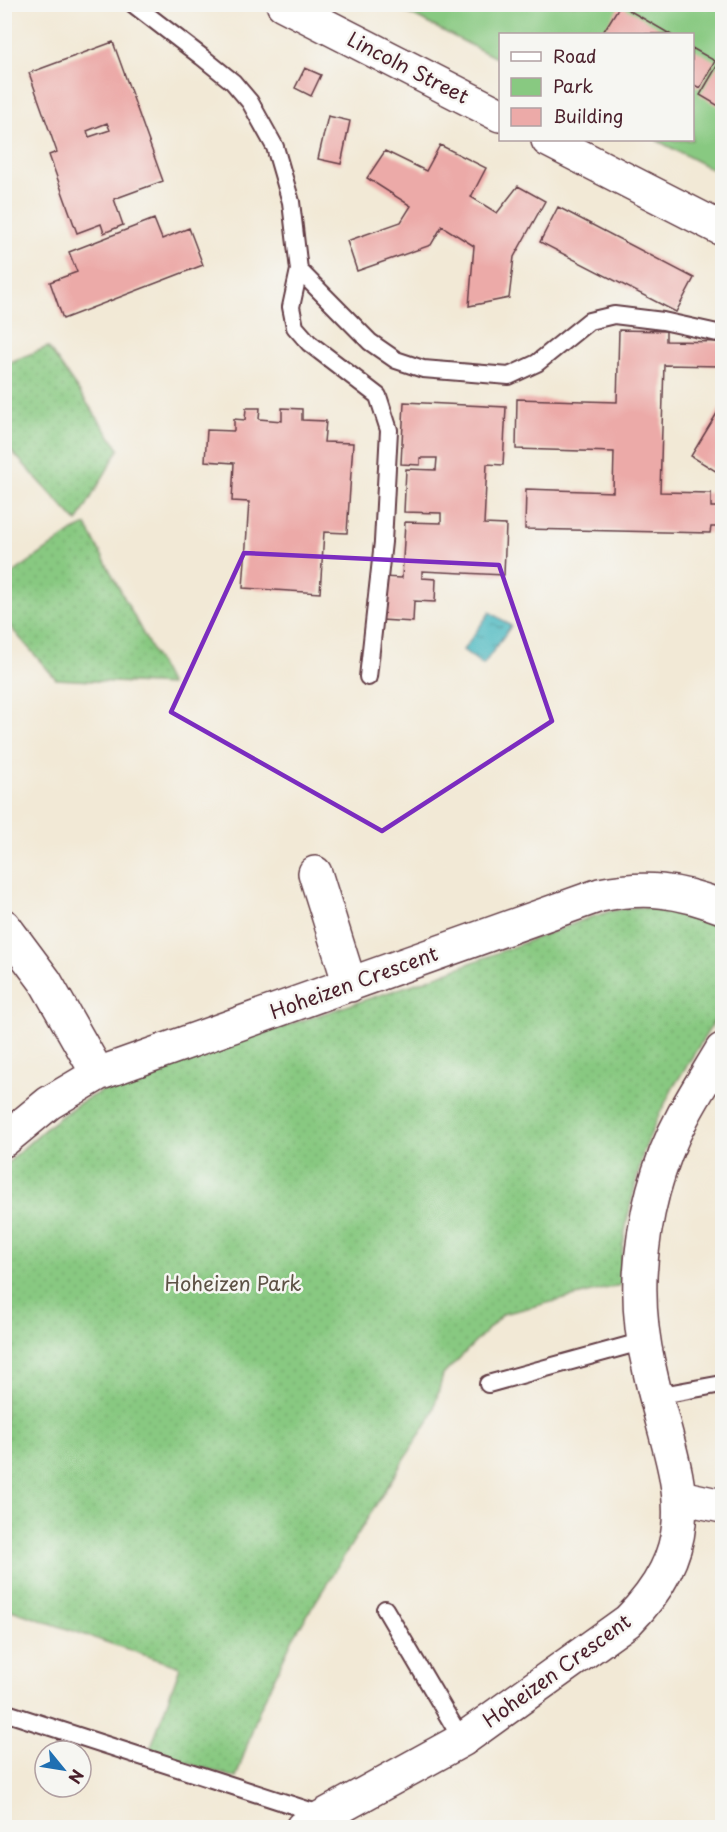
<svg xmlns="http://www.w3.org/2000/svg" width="727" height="1832" font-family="'Playpen Sans',sans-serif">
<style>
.green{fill:url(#green-dots);stroke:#697456;stroke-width:1.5}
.pitch{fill:#88c981;stroke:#697456;stroke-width:1.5}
.water{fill:url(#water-ripples);stroke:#4a6c76;stroke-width:1.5}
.building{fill:#ecaaa8;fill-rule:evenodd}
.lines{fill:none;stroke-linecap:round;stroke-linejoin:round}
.service-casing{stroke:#633d45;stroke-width:20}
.minor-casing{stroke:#633d45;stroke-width:36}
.tertiary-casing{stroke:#633d45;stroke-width:36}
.service{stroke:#fff;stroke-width:16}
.minor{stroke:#fff;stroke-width:33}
.tertiary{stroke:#fff;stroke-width:33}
.marked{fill:none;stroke:#7b2cbf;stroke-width:4.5;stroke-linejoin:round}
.labels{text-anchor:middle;stroke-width:5;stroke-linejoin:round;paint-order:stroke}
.street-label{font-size:20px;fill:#4a1f2b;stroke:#f6f6f2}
.park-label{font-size:20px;fill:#5d5245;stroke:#f6f6f2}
</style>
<defs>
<pattern id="green-dots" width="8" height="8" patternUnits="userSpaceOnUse" patternTransform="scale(1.5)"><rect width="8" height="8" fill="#88c981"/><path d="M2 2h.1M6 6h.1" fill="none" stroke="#77ac70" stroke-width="1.8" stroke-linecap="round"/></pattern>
<pattern id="water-ripples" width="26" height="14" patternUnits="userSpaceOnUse" patternTransform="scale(1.5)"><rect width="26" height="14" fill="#49b8c0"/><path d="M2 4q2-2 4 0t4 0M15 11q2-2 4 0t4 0" fill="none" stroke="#3f959c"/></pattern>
</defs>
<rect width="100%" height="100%" fill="#f6f6f2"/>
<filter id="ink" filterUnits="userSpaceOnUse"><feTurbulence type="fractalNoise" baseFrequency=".0167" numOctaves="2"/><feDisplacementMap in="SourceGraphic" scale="12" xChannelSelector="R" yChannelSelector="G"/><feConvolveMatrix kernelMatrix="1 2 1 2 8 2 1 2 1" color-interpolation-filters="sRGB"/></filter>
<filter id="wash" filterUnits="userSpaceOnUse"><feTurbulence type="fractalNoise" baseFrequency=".008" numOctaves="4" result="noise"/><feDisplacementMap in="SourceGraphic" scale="24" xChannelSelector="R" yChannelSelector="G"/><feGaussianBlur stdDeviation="1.35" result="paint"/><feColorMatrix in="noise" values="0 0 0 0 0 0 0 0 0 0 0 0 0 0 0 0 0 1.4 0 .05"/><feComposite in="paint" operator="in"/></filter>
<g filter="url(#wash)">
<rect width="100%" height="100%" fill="#f2e9d6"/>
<path class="green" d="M48,347L119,449L77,522L5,444V364Z
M86,525L170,685L56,679L5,621V579L73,531Z
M636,907C668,909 695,914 722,930V1009L674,1086L657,1119L643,1153L627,1220L622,1252L621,1285L503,1314L443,1375L432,1415L293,1638L258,1713L236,1778L149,1752L180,1667L5,1608V1166C28,1143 52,1121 80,1103C101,1090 124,1081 147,1071L426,980L586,919L611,911Z"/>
<path class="pitch" d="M392,5H722V171L720,173L656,140H692V34H500V60Z"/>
<path class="water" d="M490,612L511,626L483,665L463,650Z"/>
<g id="blocks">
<path class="building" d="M620,5L670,34H602Z
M113,42L163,181L114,199L123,225L104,233L101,224L77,233L49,155L57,152L29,73ZM107,123L110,130L89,137L87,131Z
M692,48L715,61L700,88L692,84Z
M717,66L722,69V108L700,95Z
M305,68L321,75L311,96L295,88Z
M328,116L350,121L341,164L318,159Z
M440,145L486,168L471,197L497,213L518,186L545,201L514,257L509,298L469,306L474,246L442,226L431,245L357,271L347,241L401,222L411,206L367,178L385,151L426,171Z
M558,207L694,278L676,312L540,242Z
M154,219L162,239L189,228L203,265L63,319L50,282L77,272L69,252Z
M619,330L666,331V341L721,342V366L664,365L660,492L711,493V507H722V527H711L710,533L525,529L526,489L613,492L614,452L516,449L517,399L617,402Z
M404,402L506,407L503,465L487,464L484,524L506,525L504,575L422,571V578L436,579L435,602L414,601L413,622L381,620V577L402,578L405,522L441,523V513L404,512L406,469L436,470L437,458H420V465L401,464Z
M722,405V475L691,456Z
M246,408H260L259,419L282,421V408L302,409V420L326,421L324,442L353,443L347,533L324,532L320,593L243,588L249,502L232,501L234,463L205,461L207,430L234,431V419L245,420Z"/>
</g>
</g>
<g filter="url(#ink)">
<use href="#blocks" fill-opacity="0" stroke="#633d45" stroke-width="1.5"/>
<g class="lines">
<defs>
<path id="service" d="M133,4L202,57L233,82L250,102L275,147L291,202L299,270
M368,677L383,542L389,430L378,396L309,343L295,327L291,307L299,270L370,342L396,360L423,369L509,376L537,363L589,321L614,315L663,321L722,334
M488,1384L644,1341
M656,1396L722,1384
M385,1609L462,1740
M4,1712L323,1815"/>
<path id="minor" d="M315,873L350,985
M4,926L45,981L98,1074
M4,1140L49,1103L98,1074L600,895C646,886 679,890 722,907
M680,1497L722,1506
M302,1828L462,1740L628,1621C715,1533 670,1469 649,1367C642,1338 639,1307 640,1277C643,1221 656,1166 683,1116C695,1093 709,1072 722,1050"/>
<path id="tertiary" d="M283,4L500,115
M548,140L722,229"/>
</defs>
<use href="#service" class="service-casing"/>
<use href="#minor" class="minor-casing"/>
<use href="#tertiary" class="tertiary-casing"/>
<use href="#service" class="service"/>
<use href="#minor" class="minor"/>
<use href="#tertiary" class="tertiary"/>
</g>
</g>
<path class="marked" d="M244,553L499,565L552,721L382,831L171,712Z"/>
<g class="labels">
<g class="street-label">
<text transform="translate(408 68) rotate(27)" y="7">Lincoln Street</text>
<text transform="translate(354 983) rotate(-20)" y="7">Hoheizen Crescent</text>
<text transform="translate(557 1671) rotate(-36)" y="7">Hoheizen Crescent</text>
</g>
<g class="park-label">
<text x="233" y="1291">Hoheizen Park</text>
</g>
</g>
<rect width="727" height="1832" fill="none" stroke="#f6f6f2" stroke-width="24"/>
<rect x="499" y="33" width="195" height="108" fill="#f6f6f2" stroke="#b1a0a2" stroke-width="1.5"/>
<rect x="511" y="52" width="30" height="9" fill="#ffffff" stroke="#b1a0a2" stroke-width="1.5"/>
<text x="553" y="63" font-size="18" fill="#4a1f2b">Road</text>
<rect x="511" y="78" width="30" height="18" fill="#88c981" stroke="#b1a0a2" stroke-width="1.5"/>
<text x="553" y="93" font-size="18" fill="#4a1f2b">Park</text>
<rect x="511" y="108" width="30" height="18" fill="#ecaaa8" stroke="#b1a0a2" stroke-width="1.5"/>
<text x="553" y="123" font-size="18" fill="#4a1f2b">Building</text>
<g transform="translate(63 1769) rotate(120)"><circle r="28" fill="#f6f6f2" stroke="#b1a0a2" stroke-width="1.5"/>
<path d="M0-4.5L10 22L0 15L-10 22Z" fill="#1f6fb2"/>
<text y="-9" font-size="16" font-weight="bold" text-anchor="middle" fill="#4a1f2b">N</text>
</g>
</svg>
